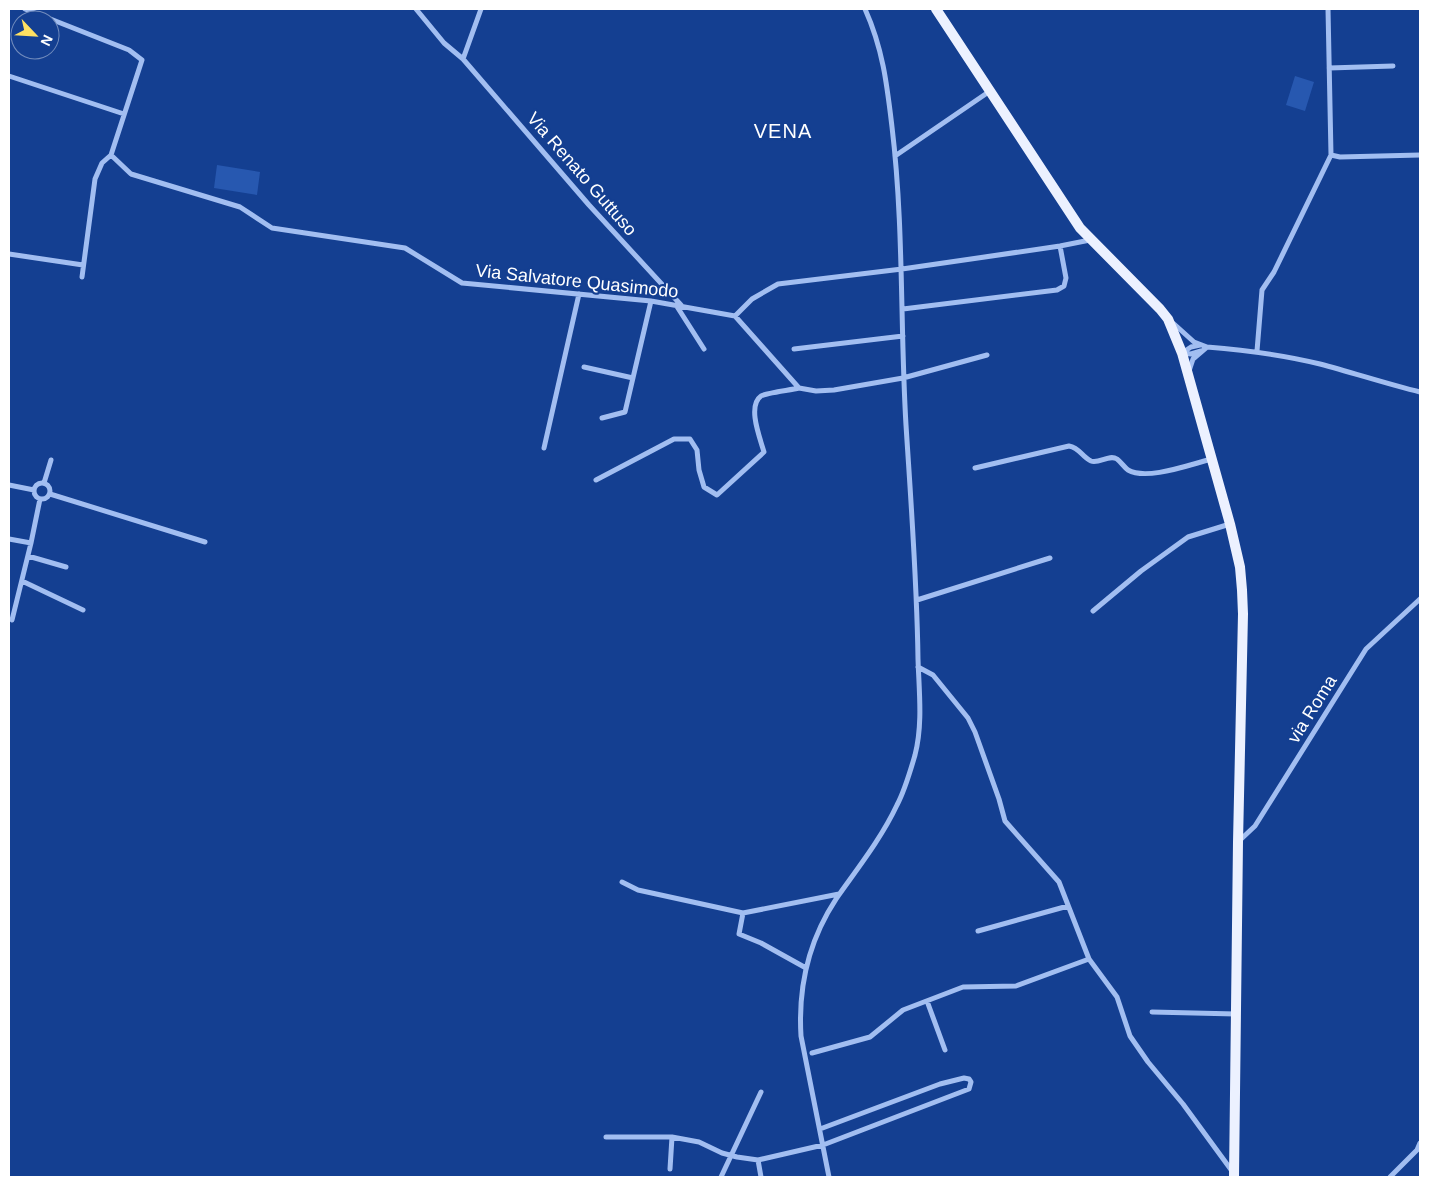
<svg xmlns="http://www.w3.org/2000/svg" width="1429" height="1186" font-family="Helvetica,sans-serif">
<style>
.green{fill:#2758b0}
.lines{fill:none;stroke-linecap:round;stroke-linejoin:round}
.street{stroke:#a2bef1;stroke-width:5}
.primary{stroke:#ecf1ff;stroke-width:10}
.labels{text-anchor:middle;stroke-width:4.5;stroke-linejoin:round;paint-order:stroke}
.street-label{font-size:18px;fill:#fff;stroke:#143f91}
.quarter-label{font-size:20px;letter-spacing:1px;fill:#fff;stroke:#143f91}
</style>
<rect width="100%" height="100%" fill="#143f91"/>
<path class="green" d="M1295,76L1314,82L1305,111L1286,105Z
M217,165L260,172L257,195L214,188Z"/>
<g class="lines">
<path class="street" d="M25,9L129,50L142,60L111,155L131,174L240,207L272,228L405,248L462,283L651,301L735,316L799,388L816,391L834,390L903,378L987,355
M416,9L444,43L463,59L589,205L681,305
M463,59L481,9
M1329,68L1393,66
M9,76L124,114
M1331,155L1340,157L1420,155
M895,156L990,91
M9,254L83,265
M82,277L95,179L102,163L111,155
M676,305L704,349
M903,309L1057,290L1064,286L1066,278L1060,246
M735,316L752,299L778,284L902,269L1060,246L1090,240
M1174,324L1194,342L1207,347L1193,359L1189,371
M1200,345L1191,347L1182,353L1191,354L1201,351
M1207,347C1245,350 1283,355 1320,364C1354,373 1387,384 1420,392
M794,349L903,336
M1257,351L1262,290L1274,272L1331,155L1328,9
M584,367L633,378
M602,418L625,412L651,301
M544,448L579,294
M975,468L1069,446C1080,448 1082,457 1091,461C1099,464 1109,454 1117,459C1121,462 1124,467 1128,470C1147,481 1191,464 1212,459
M596,480L674,439H690L697,450L699,470L704,487L717,495L764,452C760,438 747,406 761,396C765,393 791,390 799,388
M34 491a8 8 0 1 1 16 0a8 8 0 1 1-16 0Z
M44,483L51,460
M9,485L34,490
M50,494L205,542
M9,539L31,543
M28,556L66,567
M22,581L83,610
M917,600L1050,558
M1093,611L1141,571L1188,537L1230,524
M12,620L31,543L40,499
M918,667L933,675L968,718L975,732L999,799L1005,821L1059,882L1089,959L1117,997L1130,1036L1148,1062L1183,1104L1232,1171
M1239,841L1255,826L1366,649L1420,599
M622,882L638,890L743,913L839,894
M743,913L739,934L761,943L806,968
M978,931L1068,906
M927,1001L945,1050
M1152,1012L1236,1014
M812,1053L870,1037L903,1010L963,987L1016,986L1089,959
M606,1137H672L699,1142L722,1153L737,1157L758,1160L823,1145L969,1089L971,1082L969,1079L964,1078L940,1084L820,1129
M758,1160L761,1177
M670,1169L672,1137
M721,1177L761,1092
M829,1177L801,1036C798,987 809,940 836,899C857,869 881,839 897,805C905,790 910,772 915,755C923,724 919,691 918,659C917,581 911,503 906,425C900,326 904,226 892,127C887,85 883,49 865,9
M1390,1177L1417,1150L1420,1143"/>
<path class="primary" d="M936,9L1080,228L1160,309L1168,319L1182,353L1230,524L1240,567L1242,590L1243,614L1238,842L1234,1177"/>
</g>
<g class="labels">
<g class="street-label">
<text transform="translate(582 174) rotate(49)" y="6">Via Renato Guttuso</text>
<text transform="translate(577 281) rotate(6)" y="6">Via Salvatore Quasimodo</text>
<text transform="translate(1312 709) rotate(-58)" y="6">via Roma</text>
</g>
<g class="quarter-label">
<text x="783" y="138">VENA</text>
</g>
</g>
<rect width="1429" height="1186" fill="none" stroke="#ffffff" stroke-width="20"/>
<g transform="translate(35 35) rotate(115)"><circle r="24" fill="#143f91" stroke="#728cbd"/>
<path d="M0-4L9 19L0 12L-9 19Z" fill="#ffe062"/>
<text y="-8" font-size="14" font-weight="bold" text-anchor="middle" fill="#ffffff">N</text>
</g>
</svg>
